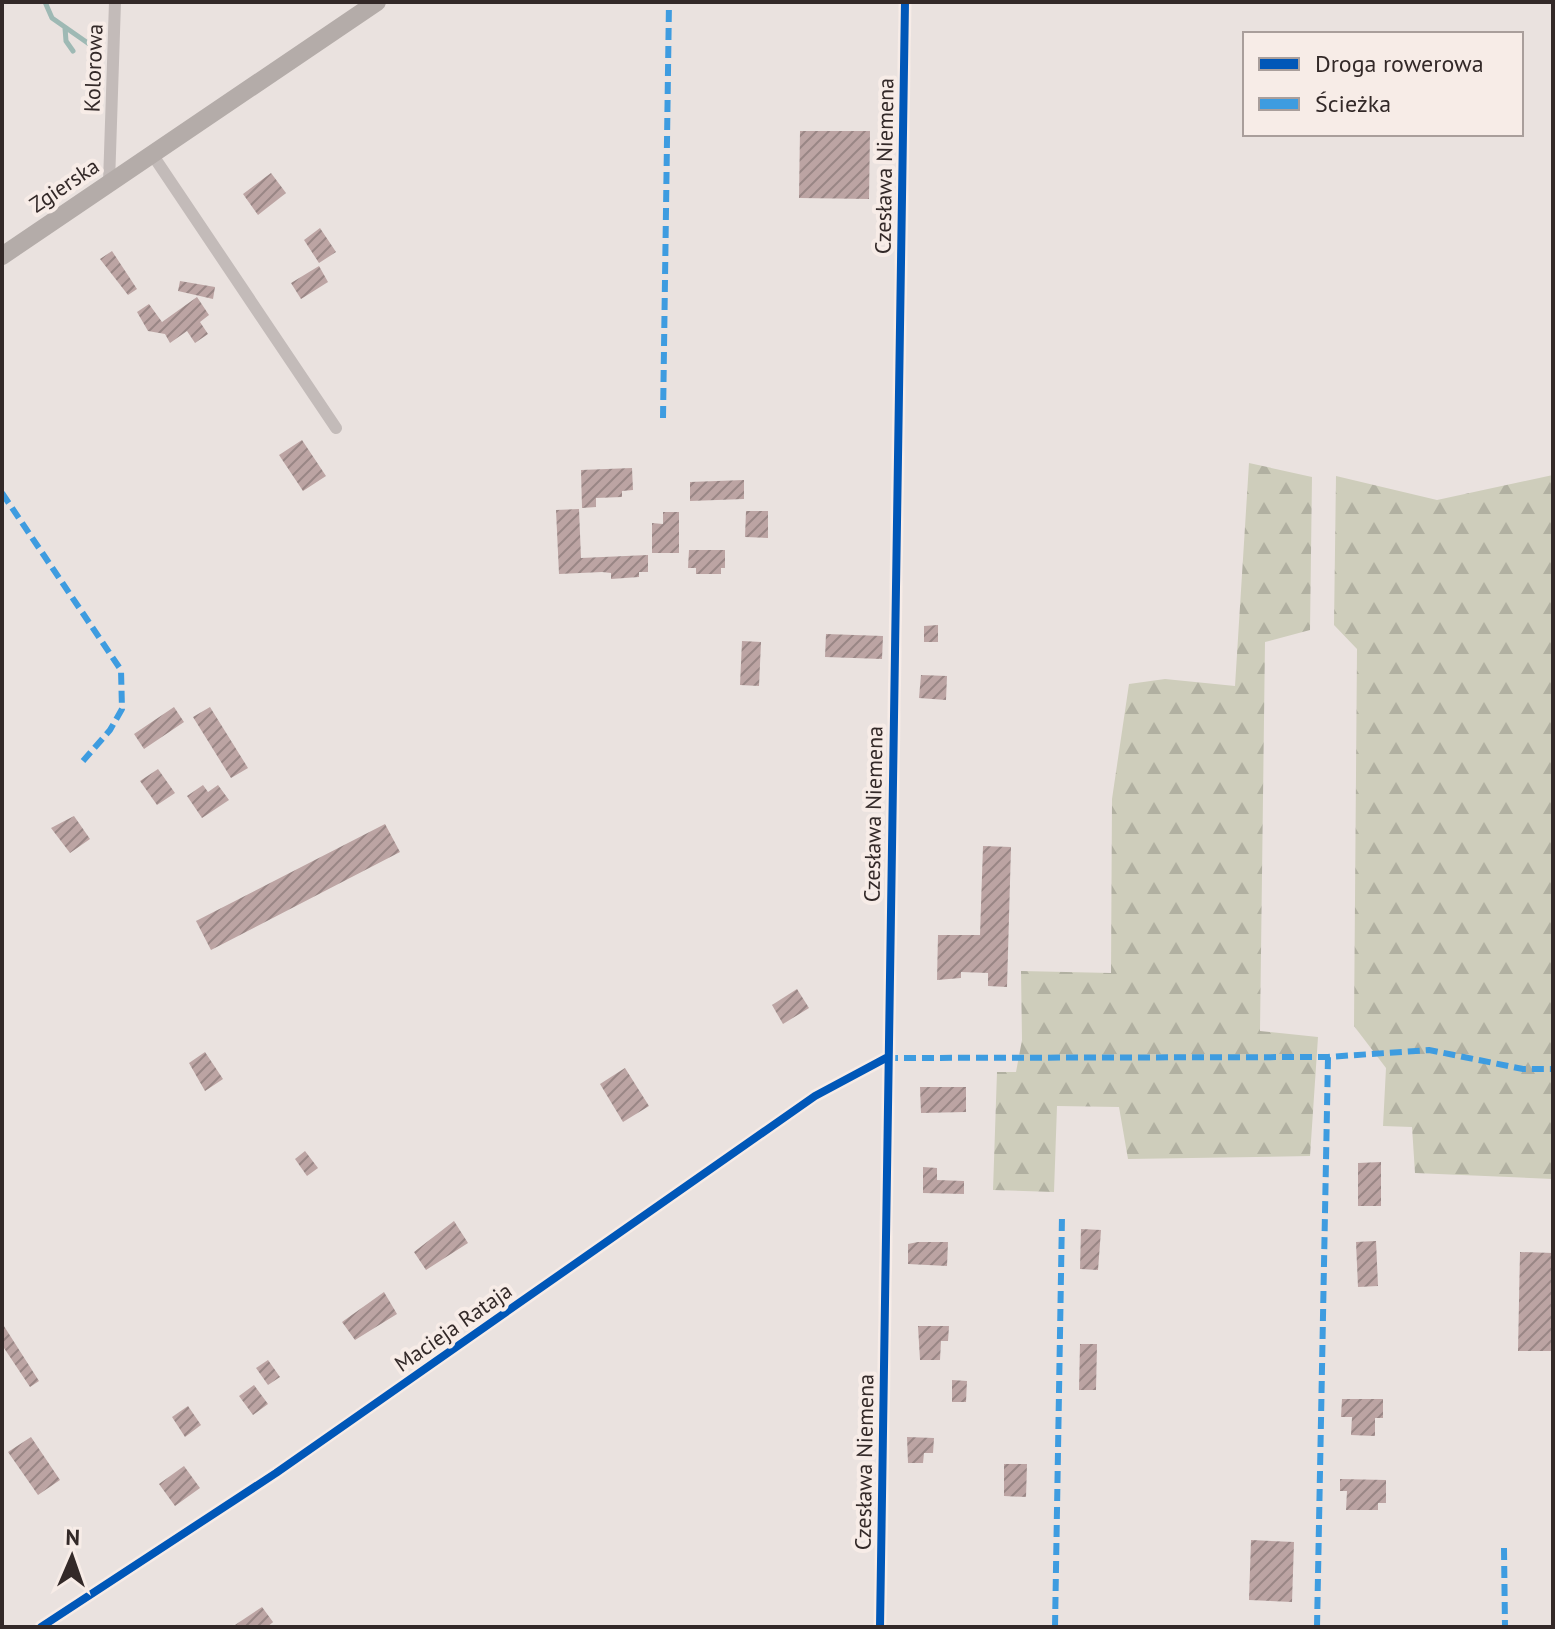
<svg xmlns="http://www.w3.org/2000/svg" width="1555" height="1629" font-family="'PT Sans',sans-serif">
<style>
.forest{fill:url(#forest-firs)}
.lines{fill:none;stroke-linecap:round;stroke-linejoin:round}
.stream{stroke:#9eb9b4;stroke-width:5}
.building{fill:url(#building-hatch)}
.street{stroke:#c3bbb9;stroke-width:12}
.secondary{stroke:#b4aca9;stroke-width:18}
.quiet{stroke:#3e9ce0;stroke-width:6;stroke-dasharray:12 6;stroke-linecap:butt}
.cycleway-casing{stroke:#f7ece7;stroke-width:13}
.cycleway{stroke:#0057b8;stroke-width:8}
.labels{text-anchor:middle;stroke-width:8;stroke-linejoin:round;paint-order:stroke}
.street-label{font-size:22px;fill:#332928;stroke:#f7ece7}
</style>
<defs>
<pattern id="forest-firs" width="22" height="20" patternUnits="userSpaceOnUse" patternTransform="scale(2)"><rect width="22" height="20" fill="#cecdbb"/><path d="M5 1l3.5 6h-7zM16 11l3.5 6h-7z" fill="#b1b0a1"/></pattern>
<pattern id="building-hatch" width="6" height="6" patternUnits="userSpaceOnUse" patternTransform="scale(2)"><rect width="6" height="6" fill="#bca4a3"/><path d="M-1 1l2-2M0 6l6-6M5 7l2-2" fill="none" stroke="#998685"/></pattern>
</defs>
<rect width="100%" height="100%" fill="#eae2df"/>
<path class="forest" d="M1249,463L1312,477L1310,630L1265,642L1260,1031L1318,1037L1310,1156L1128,1159L1119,1107L1057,1106L1054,1192L993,1190L997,1072H1016L1022,1040L1021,971L1111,973L1112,799L1129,684L1165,679L1235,686Z
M1553,475V1179L1415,1173L1412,1127L1383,1126L1386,1068L1354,1026L1357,649L1334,625L1336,476L1437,500Z"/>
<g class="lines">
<path class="stream" d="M45,2L52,18L92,46
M65,28L66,41L73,51"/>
</g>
<path class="building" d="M800,131H870L869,199L799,198Z
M271,173L286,193L258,215L243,194Z
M320,228L336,252L319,263L304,240Z
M112,251L137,289L128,295L100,259Z
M319,266L328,282L301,299L291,283Z
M180,281L215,287L213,299L178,291Z
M197,297L209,315L200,322L208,334L195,343L187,331L170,343L165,334L148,331L137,312L149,304L162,322Z
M302,440L326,476L303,491L279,455Z
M632,468L633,490L622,491V497L596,498V507L582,508L581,470Z
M744,480V499L690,501V482Z
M579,509L581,558L648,555V572H639V577L611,579V573L602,572L559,574L556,510Z
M746,511H768V538L745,537Z
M663,512H679V553H652V523L663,524Z
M689,550H725V568H721V574H696V568H688Z
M938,625V642H924V626Z
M826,634L883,636L882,659L825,657Z
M742,641L761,642L759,686L740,685Z
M921,675L947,676L946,700L919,698Z
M174,707L184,722L144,749L134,734Z
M210,707L248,768L231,778L193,717Z
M158,769L175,793L157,805L140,781Z
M203,785L208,792L218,785L229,800L202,818L187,796Z
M74,816L90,839L70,853L51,828Z
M385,824L400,852L211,950L196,921Z
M983,846L1011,847L1007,987L988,986V973L961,972V978L937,980L938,935H980Z
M797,989L809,1008L783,1024L772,1005Z
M205,1052L223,1079L205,1091L189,1063Z
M625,1068L649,1106L623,1122L600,1084Z
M920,1087H966V1112L921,1113Z
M305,1151L318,1168L307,1176L295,1159Z
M1381,1162V1206H1358V1163Z
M923,1167L937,1168V1180L964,1181V1194L923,1193Z
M454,1221L468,1243L426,1270L414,1252Z
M1081,1229L1101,1230L1098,1270L1080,1269Z
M1376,1241L1378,1286L1358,1287L1356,1242Z
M918,1242H948L947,1266L908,1264V1244Z
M1520,1252L1553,1253V1351H1518Z
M384,1292L397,1314L355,1340L342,1322Z
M2,1323L39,1381L30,1387L2,1345Z
M918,1326H949L948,1341H941L940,1360H920Z
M1080,1344H1097L1096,1390H1079Z
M268,1360L280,1377L268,1385L256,1368Z
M952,1380L967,1381L966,1402H952Z
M254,1385L268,1404L253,1415L239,1396Z
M1342,1399H1383V1418H1375V1436L1351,1435L1352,1417H1341Z
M188,1406L201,1425L185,1437L172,1417Z
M31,1437L60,1480L38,1495L8,1452Z
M907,1437L934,1438L933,1453H924L923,1463H908Z
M1004,1464H1027L1026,1497L1004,1496Z
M184,1466L200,1488L175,1506L159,1484Z
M1340,1479L1386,1480V1503H1378V1510H1346L1347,1491H1340Z
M1251,1540L1294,1542L1292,1602L1249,1600Z
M262,1607L273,1622L267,1627H232Z"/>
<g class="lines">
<path class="street" d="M152,154L336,428
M109,183L115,2
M41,1627L276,1473L815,1096L886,1058
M880,1627L905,2"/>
<path class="secondary" d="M2,256L377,2"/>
<path class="quiet" d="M663,418L669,2
M2,493L121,670L122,709L110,730L83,761
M886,1058L1328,1057L1429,1050L1523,1069H1553
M1504,1548L1505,1627
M1055,1627L1062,1216
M1317,1627L1328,1057"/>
<defs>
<path id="cycleway" d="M41,1627L276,1473L815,1096L886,1058
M880,1627L905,2"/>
</defs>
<use href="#cycleway" class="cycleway-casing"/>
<use href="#cycleway" class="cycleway"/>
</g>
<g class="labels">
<g class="street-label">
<text transform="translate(93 68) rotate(-88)" y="8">Kolorowa</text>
<text transform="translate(884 166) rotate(-89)" y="8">Czesława Niemena</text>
<text transform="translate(64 185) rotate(-34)" y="8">Zgierska</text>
<text transform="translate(873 814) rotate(-89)" y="8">Czesława Niemena</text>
<text transform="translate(453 1327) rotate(-35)" y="8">Macieja Rataja</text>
<text transform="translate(864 1462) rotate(-89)" y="8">Czesława Niemena</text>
</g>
</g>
<rect width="1555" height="1629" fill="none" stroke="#332928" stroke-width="8"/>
<rect x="1243" y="32" width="280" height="104" fill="#f7ece7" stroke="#a99e9b" stroke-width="2"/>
<rect x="1259" y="58" width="40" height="12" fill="#0057b8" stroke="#a99e9b" stroke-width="2"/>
<text x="1315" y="72" font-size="24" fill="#332928">Droga rowerowa</text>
<rect x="1259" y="98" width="40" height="12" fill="#3e9ce0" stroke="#a99e9b" stroke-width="2"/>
<text x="1315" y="112" font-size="24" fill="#332928">Ścieżka</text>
<g transform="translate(72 1557) rotate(2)" stroke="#f7ece7" stroke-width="6" paint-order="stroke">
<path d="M0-6L14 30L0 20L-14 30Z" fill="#332928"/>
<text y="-12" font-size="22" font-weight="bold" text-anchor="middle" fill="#332928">N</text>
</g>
</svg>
